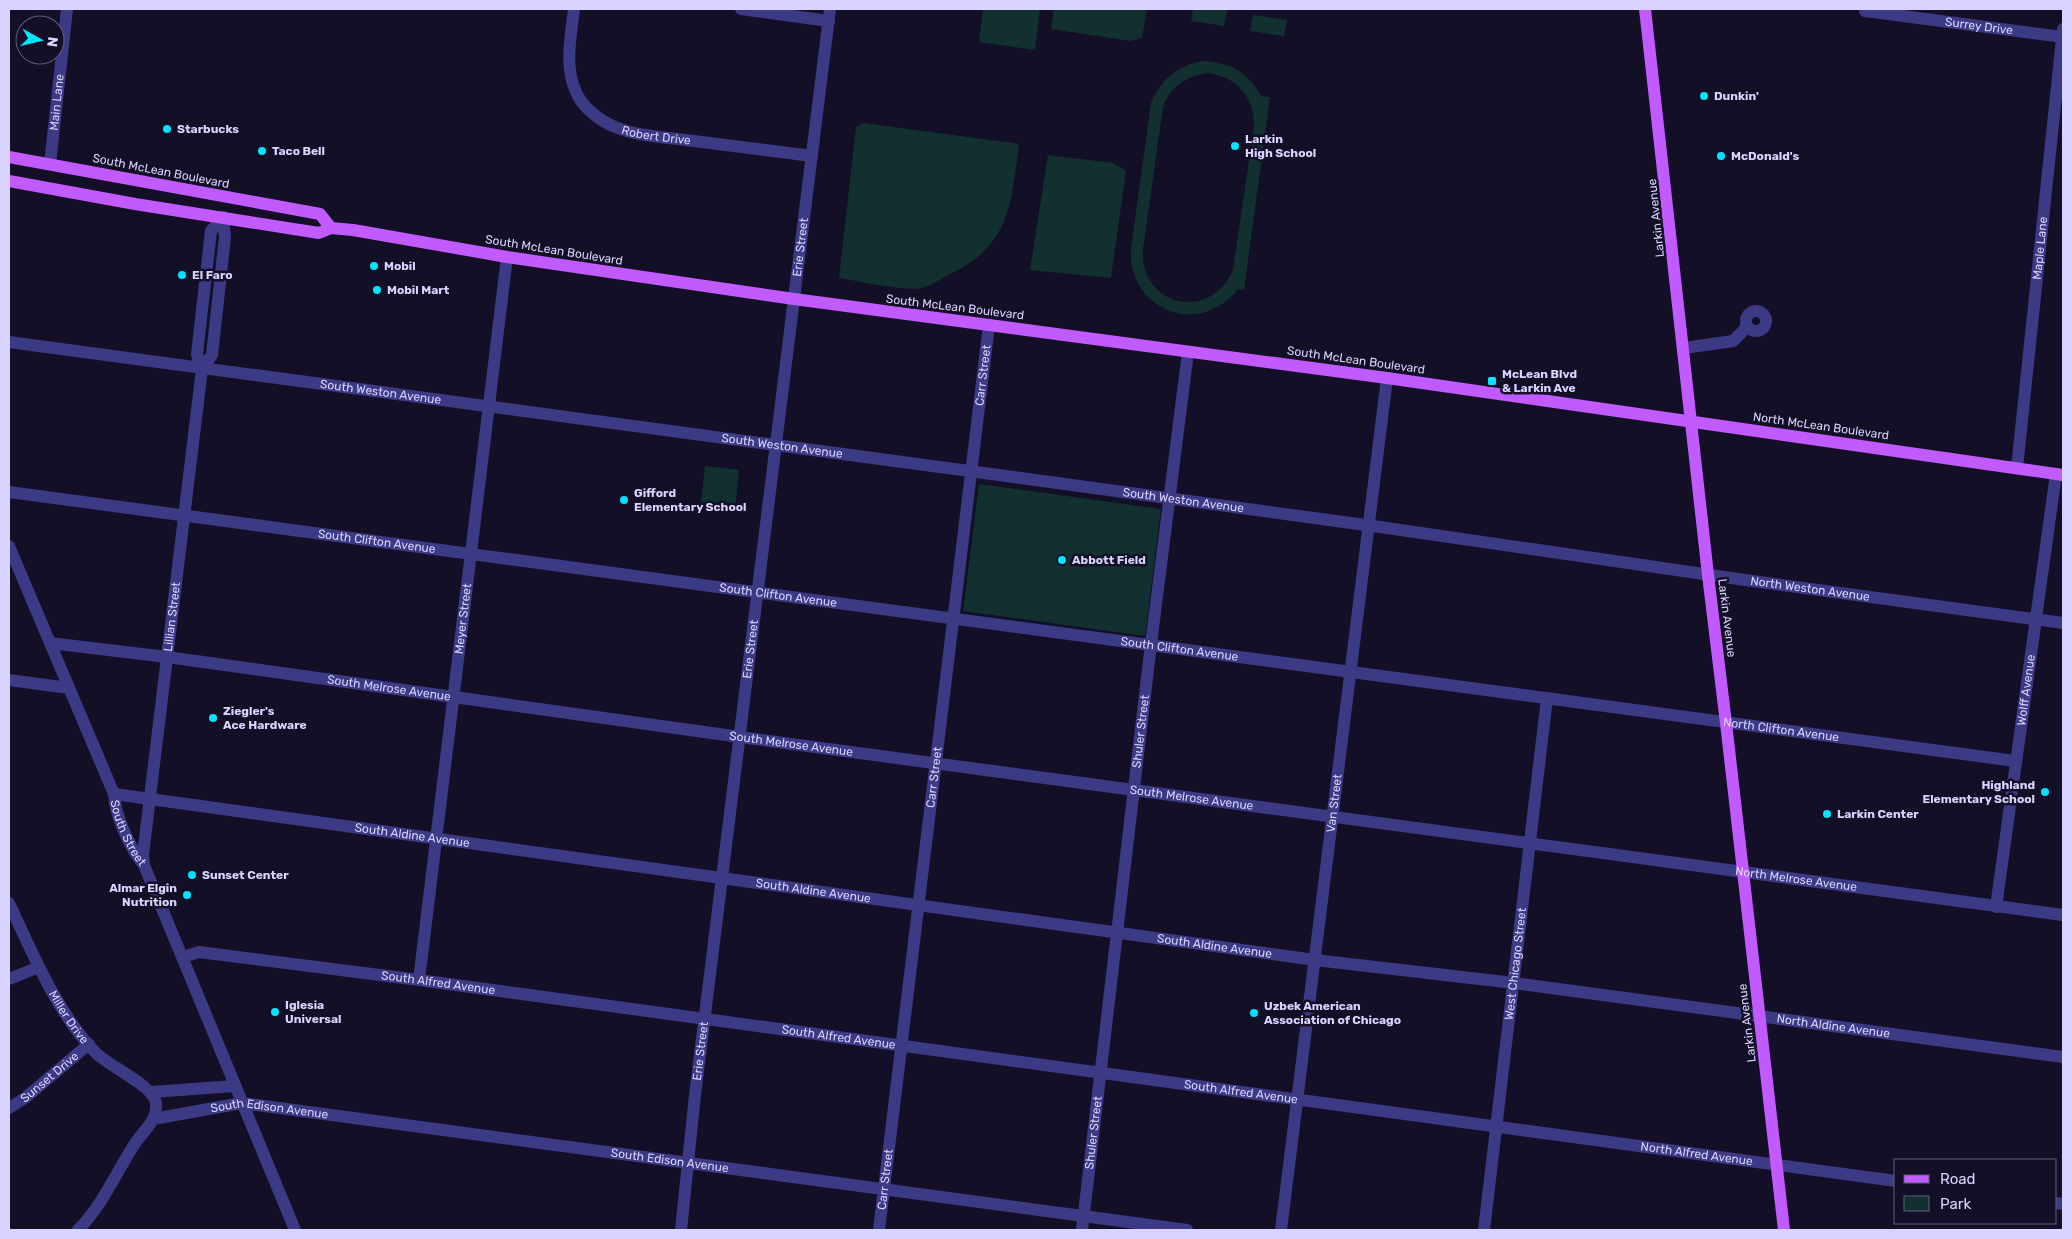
<svg xmlns="http://www.w3.org/2000/svg" width="2072" height="1239" font-family="Rubik,sans-serif">
<style>
.green{fill:#12302f;fill-rule:evenodd}
.lines{fill:none;stroke-linecap:round;stroke-linejoin:round}
.minor{stroke:#3d3a85;stroke-width:12}
.major{stroke:#c25bff;stroke-width:12}
.poi-dot{fill:#00e5ff;stroke:#130f26;stroke-width:2}
.labels{text-anchor:middle;stroke-width:5;stroke-linejoin:round;paint-order:stroke}
.street-label{font-size:12px;fill:#d9d4ff;stroke:#130f26}
.poi-label{font-size:12px;font-weight:bold;fill:#d9d4ff;stroke:#130f26;text-anchor:start}
</style>
<rect width="100%" height="100%" fill="#130f26"/>
<path class="green" d="M983,9H1040L1035,50L979,42Z
M1054,9H1147L1142,38L1131,41L1051,29Z
M1193,9L1227,10L1224,26L1191,21Z
M1253,15L1287,20L1284,36L1250,31Z
M1204,61C1230,62 1249,73 1261,96L1270,97L1244,290L1238,289C1199,339 1127,310 1131,248L1151,103C1161,79 1178,65 1204,61ZM1207,73C1236,76 1255,97 1254,127L1233,270C1210,323 1139,306 1143,249L1163,107C1170,87 1186,76 1207,73Z
M864,123L1019,144C1011,206 1010,247 946,276C938,281 924,289 915,289C890,288 863,282 839,278L856,127Z
M1048,155L1113,163L1126,171L1111,278L1030,270Z
M705,466L739,470L735,509L701,505Z
M979,484L1161,509L1145,636L963,611Z"/>
<g class="lines">
<g class="minor">
<path id="s1" d="M574,9C571,35 564,67 576,92C582,107 600,121 615,127C637,136 663,137 686,140C728,145 770,151 812,156"/>
<path d="M741,9L829,21"/>
<path id="s2" d="M1865,11L2062,37"/>
<path id="s3" d="M50,164L67,9"/>
<circle cx="1756" cy="321" r="10"/>
<path id="s4" d="M9,342L984,473L1380,527L1745,580L2063,623"/>
<path d="M1684,348L1733,341L1747,327"/>
<path d="M202,369L212,355L225,237L223,217"/>
<path id="s5" d="M2017,468L2063,29"/>
<path id="s6" d="M9,492L2015,761"/>
<path id="s7" d="M9,546L114,794C115,816 130,848 144,865L295,1230"/>
<path id="s8" d="M50,643L167,657L740,737L2063,915"/>
<path d="M9,680L69,688"/>
<path id="s9" d="M114,794L1315,960L1514,983L2063,1057"/>
<path id="s10" d="M144,865L143,855L202,369L197,354L211,231L223,217"/>
<path id="s11" d="M9,903C32,952 58,1015 96,1053C110,1067 154,1086 156,1103C156,1106 156,1111 155,1114C152,1125 142,1133 136,1142C116,1172 103,1205 78,1230"/>
<path id="s12" d="M1996,907L2056,474"/>
<path id="s13" d="M183,957L199,952L419,980L1896,1181"/>
<path d="M9,979L39,967"/>
<path id="s14" d="M419,980L507,257"/>
<path d="M152,1092L234,1086"/>
<path id="s15" d="M9,1108L25,1098L89,1044"/>
<path id="s16" d="M153,1119L242,1103L1187,1230"/>
<path d="M2056,1203L2063,1204"/>
<path id="s17" d="M681,1230L695,1095L830,9"/>
<path id="s18" d="M879,1230L989,325"/>
<path id="s19" d="M1082,1230L1151,644L1188,352"/>
<path id="s20" d="M1281,1230L1387,378"/>
<path id="s21" d="M1484,1230L1547,698"/>
</g>
<path class="major" d="M1645,9L1708,575L1726,723L1784,1230
M9,157L320,214L331,228
M9,181L135,204L319,233L331,228L353,230L507,257L794,299L1387,378L2063,475"/>
</g>
<g class="poi-dot">
<circle cx="1704" cy="96" r="5"/>
<circle cx="167" cy="129" r="5"/>
<circle cx="1235" cy="146" r="5"/>
<circle cx="262" cy="151" r="5"/>
<circle cx="1721" cy="156" r="5"/>
<circle cx="374" cy="266" r="5"/>
<circle cx="182" cy="275" r="5"/>
<circle cx="377" cy="290" r="5"/>
<rect x="1487" y="376" width="10" height="10" rx="2.5"/>
<circle cx="624" cy="500" r="5"/>
<circle cx="1062" cy="560" r="5"/>
<circle cx="213" cy="718" r="5"/>
<circle cx="2045" cy="792" r="5"/>
<circle cx="1827" cy="814" r="5"/>
<circle cx="192" cy="875" r="5"/>
<circle cx="187" cy="895" r="5"/>
<circle cx="275" cy="1012" r="5"/>
<circle cx="1254" cy="1013" r="5"/>
</g>
<g class="labels">
<g class="street-label">
<text dy="4" stroke="none"><textPath href="#s2" startOffset="115">Surrey Drive</textPath></text>
<text dy="4" stroke="none"><textPath href="#s3" startOffset="62">Main Lane</textPath></text>
<text dy="4" stroke="none"><textPath href="#s1" startOffset="180">Robert Drive</textPath></text>
<text transform="translate(161 171) rotate(11)" y="4">South McLean Boulevard</text>
<text transform="translate(1656 218) rotate(-96)" y="4">Larkin Avenue</text>
<text dy="4" stroke="none"><textPath href="#s17" startOffset="990">Erie Street</textPath></text>
<text dy="4" stroke="none"><textPath href="#s5" startOffset="221">Maple Lane</textPath></text>
<text transform="translate(554 250) rotate(9)" y="4">South McLean Boulevard</text>
<text transform="translate(955 307) rotate(7)" y="4">South McLean Boulevard</text>
<text transform="translate(1356 360) rotate(8)" y="4">South McLean Boulevard</text>
<text dy="4" stroke="none"><textPath href="#s18" startOffset="861">Carr Street</textPath></text>
<text dy="4" stroke="none"><textPath href="#s4" startOffset="375">South Weston Avenue</textPath></text>
<text transform="translate(1821 426) rotate(8)" y="4">North McLean Boulevard</text>
<text dy="4" stroke="none"><textPath href="#s4" startOffset="780">South Weston Avenue</textPath></text>
<text dy="4" stroke="none"><textPath href="#s4" startOffset="1185">South Weston Avenue</textPath></text>
<text dy="4" stroke="none"><textPath href="#s6" startOffset="371">South Clifton Avenue</textPath></text>
<text dy="4" stroke="none"><textPath href="#s4" startOffset="1818">North Weston Avenue</textPath></text>
<text dy="4" stroke="none"><textPath href="#s6" startOffset="776">South Clifton Avenue</textPath></text>
<text dy="4" stroke="none"><textPath href="#s10" startOffset="250">Lillian Street</textPath></text>
<text transform="translate(1727 618) rotate(83)" y="4">Larkin Avenue</text>
<text dy="4" stroke="none"><textPath href="#s14" startOffset="364">Meyer Street</textPath></text>
<text dy="4" stroke="none"><textPath href="#s6" startOffset="1181">South Clifton Avenue</textPath></text>
<text dy="4" stroke="none"><textPath href="#s17" startOffset="585">Erie Street</textPath></text>
<text dy="4" stroke="none"><textPath href="#s8" startOffset="342">South Melrose Avenue</textPath></text>
<text dy="4" stroke="none"><textPath href="#s12" startOffset="219">Wolff Avenue</textPath></text>
<text dy="4" stroke="none"><textPath href="#s6" startOffset="1788">North Clifton Avenue</textPath></text>
<text dy="4" stroke="none"><textPath href="#s19" startOffset="502">Shuler Street</textPath></text>
<text dy="4" stroke="none"><textPath href="#s8" startOffset="748">South Melrose Avenue</textPath></text>
<text dy="4" stroke="none"><textPath href="#s18" startOffset="456">Carr Street</textPath></text>
<text dy="4" stroke="none"><textPath href="#s8" startOffset="1152">South Melrose Avenue</textPath></text>
<text dy="4" stroke="none"><textPath href="#s20" startOffset="430">Van Street</textPath></text>
<text dy="4" stroke="none"><textPath href="#s7" startOffset="311">South Street</textPath></text>
<text dy="4" stroke="none"><textPath href="#s9" startOffset="301">South Aldine Avenue</textPath></text>
<text dy="4" stroke="none"><textPath href="#s8" startOffset="1762">North Melrose Avenue</textPath></text>
<text dy="4" stroke="none"><textPath href="#s9" startOffset="706">South Aldine Avenue</textPath></text>
<text dy="4" stroke="none"><textPath href="#s9" startOffset="1111">South Aldine Avenue</textPath></text>
<text dy="4" stroke="none"><textPath href="#s21" startOffset="268">West Chicago Street</textPath></text>
<text dy="4" stroke="none"><textPath href="#s13" startOffset="258">South Alfred Avenue</textPath></text>
<text dy="4" stroke="none"><textPath href="#s11" startOffset="129">Miller Drive</textPath></text>
<text transform="translate(1747 1023) rotate(-97)" y="4">Larkin Avenue</text>
<text dy="4" stroke="none"><textPath href="#s9" startOffset="1735">North Aldine Avenue</textPath></text>
<text dy="4" stroke="none"><textPath href="#s13" startOffset="662">South Alfred Avenue</textPath></text>
<text dy="4" stroke="none"><textPath href="#s17" startOffset="180">Erie Street</textPath></text>
<text dy="4" stroke="none"><textPath href="#s15" startOffset="51">Sunset Drive</textPath></text>
<text dy="4" stroke="none"><textPath href="#s13" startOffset="1068">South Alfred Avenue</textPath></text>
<text dy="4" stroke="none"><textPath href="#s16" startOffset="118">South Edison Avenue</textPath></text>
<text dy="4" stroke="none"><textPath href="#s19" startOffset="98">Shuler Street</textPath></text>
<text dy="4" stroke="none"><textPath href="#s13" startOffset="1528">North Alfred Avenue</textPath></text>
<text dy="4" stroke="none"><textPath href="#s16" startOffset="522">South Edison Avenue</textPath></text>
<text dy="4" stroke="none"><textPath href="#s18" startOffset="51">Carr Street</textPath></text>
</g>
<g class="poi-label">
<text x="1714" y="100">Dunkin'</text>
<text x="177" y="133">Starbucks</text>
<text x="1245" y="143">Larkin<tspan x="1245" dy="14">High School</tspan></text>
<text x="272" y="155">Taco Bell</text>
<text x="1731" y="160">McDonald's</text>
<text x="384" y="270">Mobil</text>
<text x="192" y="279">El Faro</text>
<text x="387" y="294">Mobil Mart</text>
<text x="1502" y="378">McLean Blvd<tspan x="1502" dy="14">&amp; Larkin Ave</tspan></text>
<text x="634" y="497">Gifford<tspan x="634" dy="14">Elementary School</tspan></text>
<text x="1072" y="564">Abbott Field</text>
<text x="223" y="715">Ziegler's<tspan x="223" dy="14">Ace Hardware</tspan></text>
<text x="2035" y="789" text-anchor="end">Highland<tspan x="2035" dy="14">Elementary School</tspan></text>
<text x="1837" y="818">Larkin Center</text>
<text x="202" y="879">Sunset Center</text>
<text x="177" y="892" text-anchor="end">Almar Elgin<tspan x="177" dy="14">Nutrition</tspan></text>
<text x="285" y="1009">Iglesia<tspan x="285" dy="14">Universal</tspan></text>
<text x="1264" y="1010">Uzbek American<tspan x="1264" dy="14">Association of Chicago</tspan></text>
</g>
</g>
<rect width="2072" height="1239" fill="none" stroke="#d9d4ff" stroke-width="20"/>
<rect x="1894" y="1159" width="162" height="65" fill="#130f26" stroke="#625e7d"/>
<rect x="1904" y="1175" width="25" height="8" fill="#c25bff" stroke="#625e7d"/>
<text x="1940" y="1184" font-size="15" fill="#d9d4ff">Road</text>
<rect x="1904" y="1196" width="25" height="15" fill="#12302f" stroke="#625e7d"/>
<text x="1940" y="1209" font-size="15" fill="#d9d4ff">Park</text>
<g transform="translate(40 40) rotate(98)"><circle r="24" fill="#130f26" stroke="#625e7d"/>
<path d="M0-4L9 19L0 12L-9 19Z" fill="#00e5ff"/>
<text y="-8" font-size="14" font-weight="bold" text-anchor="middle" fill="#d9d4ff">N</text>
</g>
</svg>
